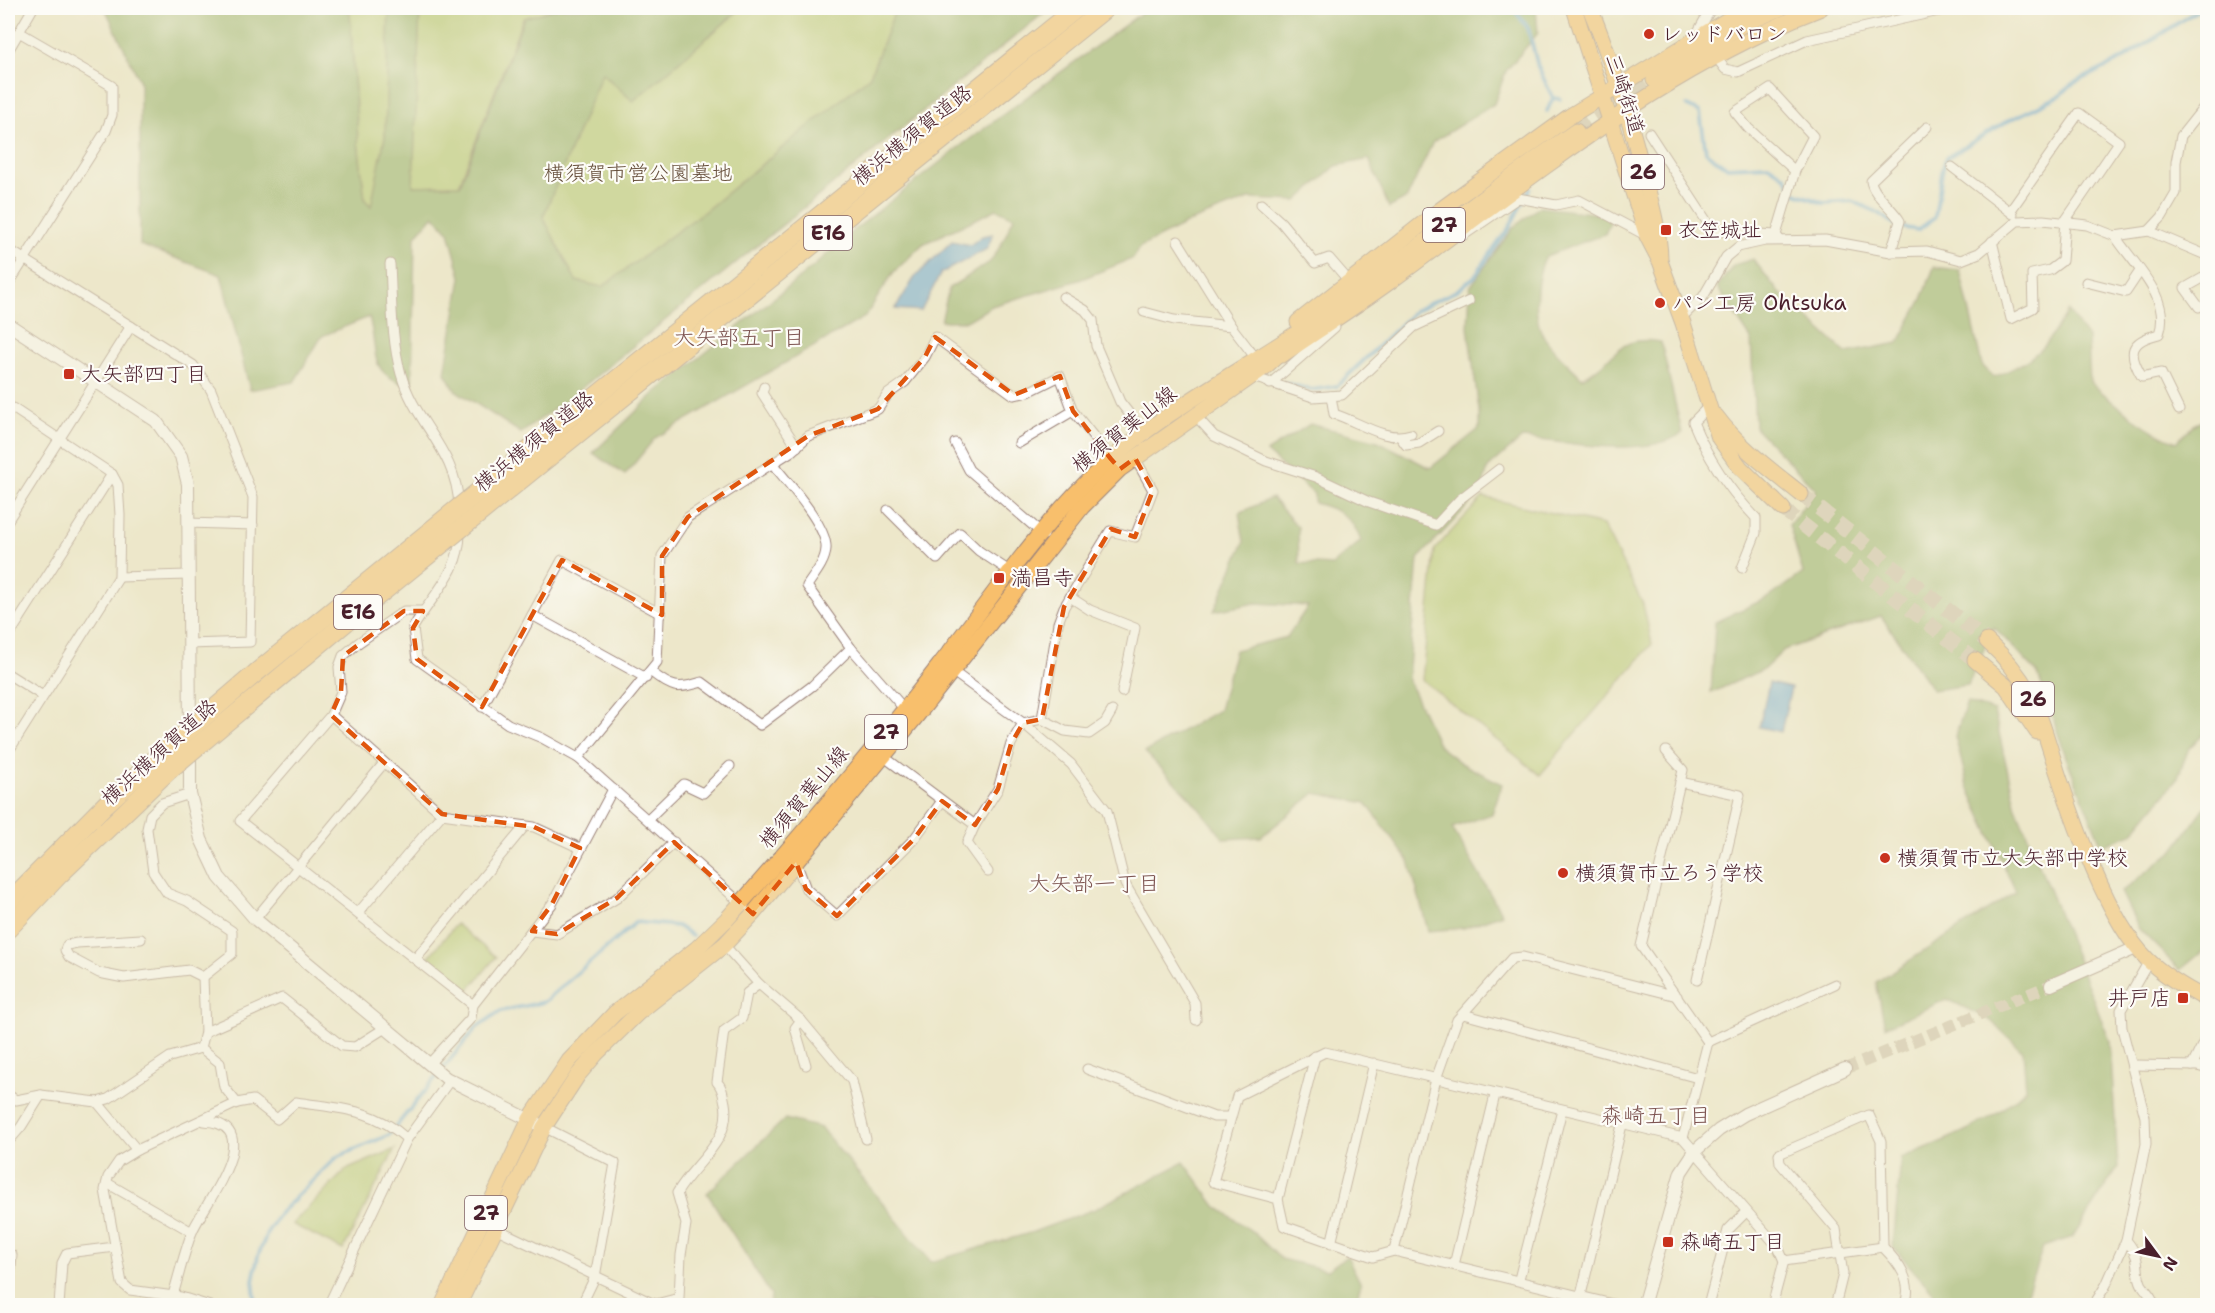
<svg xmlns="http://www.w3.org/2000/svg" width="2215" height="1313" viewBox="0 0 2215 1313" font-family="'Shantell Sans','Klee One',sans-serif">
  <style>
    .green { fill: #aec56a; stroke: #7c724a; stroke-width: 1.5 }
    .forest { fill: #8aaa5e; stroke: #6a6444; stroke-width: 1.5 }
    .water { fill: #60a2d4; stroke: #556080; stroke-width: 1.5 }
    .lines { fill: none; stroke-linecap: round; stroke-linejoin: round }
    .stream { stroke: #60a2d4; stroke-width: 4 }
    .tertiary-tunnel { stroke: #ccbfaa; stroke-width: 12; stroke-dasharray: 12 6; stroke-linecap: butt }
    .primary-tunnel { stroke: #ccbfaa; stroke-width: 15; stroke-dasharray: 15 8; stroke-linecap: butt }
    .minor-casing { stroke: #9c837a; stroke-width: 11 }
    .tertiary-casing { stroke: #9c837a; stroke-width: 14 }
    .primary-casing { stroke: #9c837a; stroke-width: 17 }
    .motorway-casing { stroke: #9c837a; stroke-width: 20 }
    .minor { stroke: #fff; stroke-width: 9 }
    .tertiary { stroke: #fff; stroke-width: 12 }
    .primary { stroke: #f8bf6c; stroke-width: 15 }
    .motorway { stroke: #f8bf6c; stroke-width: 18 }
    .motorway-bridge-casing { stroke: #9c837a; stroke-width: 20; stroke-linecap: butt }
    .motorway-bridge { stroke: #f8bf6c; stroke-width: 18 }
    .marked { fill: none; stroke: #e0560e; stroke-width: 4.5; stroke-dasharray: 12 8; stroke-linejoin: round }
    .poi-dot { fill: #c8321e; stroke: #fdfcf7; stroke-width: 2 }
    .labels { text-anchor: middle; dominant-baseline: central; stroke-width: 4.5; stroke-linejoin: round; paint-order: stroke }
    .shield { fill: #fdfcf7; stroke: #806168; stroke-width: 1.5 }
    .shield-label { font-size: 20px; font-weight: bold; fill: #4a1f2b }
    .poi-label { font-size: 21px; fill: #4a1f2b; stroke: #fdfcf7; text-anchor: start }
    .street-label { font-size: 21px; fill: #4a1f2b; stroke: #fdfcf7 }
    .park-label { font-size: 21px; fill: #68513e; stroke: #fdfcf7 }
    .neighbourhood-label { font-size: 22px; fill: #7e5552; stroke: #fdfcf7 }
  </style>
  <rect width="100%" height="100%" fill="#fdfcf7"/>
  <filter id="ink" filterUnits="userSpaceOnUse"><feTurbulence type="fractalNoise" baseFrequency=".0167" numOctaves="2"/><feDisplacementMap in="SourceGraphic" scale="12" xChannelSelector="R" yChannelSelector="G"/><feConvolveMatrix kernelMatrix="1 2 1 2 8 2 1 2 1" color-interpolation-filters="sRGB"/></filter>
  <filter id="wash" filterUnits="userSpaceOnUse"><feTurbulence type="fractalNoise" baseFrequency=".008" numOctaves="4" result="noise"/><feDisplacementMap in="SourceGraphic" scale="24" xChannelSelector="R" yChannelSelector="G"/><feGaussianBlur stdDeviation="1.35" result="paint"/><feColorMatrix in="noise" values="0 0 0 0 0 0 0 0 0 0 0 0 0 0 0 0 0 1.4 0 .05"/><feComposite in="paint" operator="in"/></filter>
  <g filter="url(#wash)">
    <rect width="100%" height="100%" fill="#ede7ca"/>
    <g class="green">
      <polygon points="343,8 389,8 385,137 372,207 365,200 358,142 350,14"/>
      <polygon points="420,8 558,8 523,18 459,185 412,186"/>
      <polygon points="736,8 899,8 895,11 870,76 705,211 602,287 576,281 543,217 602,73 633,101 738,11"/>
      <polygon points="1483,497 1603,525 1643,604 1652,644 1540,775 1422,680 1435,549"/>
      <polygon points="456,924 496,957 467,992 427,959"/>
      <polygon points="395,1149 343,1250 292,1224 346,1170"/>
    </g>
    <g class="forest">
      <path d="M 105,8 L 343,8 L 350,13 L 358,142 L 365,200 L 371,206 L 385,137 L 389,8 L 420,8 L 413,186 L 460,185 L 524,18 L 558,8 L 736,8 L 738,11 L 633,101 L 602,73 L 543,217 L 576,281 L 602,287 L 705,211 L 870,76 L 895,11 L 899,8 L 1050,8 L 567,400 L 521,433 L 455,390 L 445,373 L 461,277 L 449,232 L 434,215 L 415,237 L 412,387 C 365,372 380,357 369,317 L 322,336 L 294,382 L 250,390 L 221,275 L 140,245 L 140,82 Z"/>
      <polygon points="1148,8 1536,8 1538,33 1506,71 1494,104 1433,142 1407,198 1389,208 1369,159 1336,166 1297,201 1249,199 1192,221 1140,247 1132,259 1079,280 992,306 967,321 941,321 949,288 990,262 1001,245 1014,217 997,209 923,244 893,273 865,317 655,438 625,475 593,453 655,393 814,266 849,234 963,144"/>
      <path d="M 1539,207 L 1609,215 L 1610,223 L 1605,234 L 1546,256 C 1536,274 1532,317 1543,335 C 1552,351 1570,365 1582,378 C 1618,360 1614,334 1661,342 L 1682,433 C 1647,459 1565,442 1522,438 L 1488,468 L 1481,492 L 1418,559 L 1408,680 L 1439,746 L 1461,763 L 1502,784 L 1492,814 L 1452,828 L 1502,914 L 1464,928 L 1428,931 L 1409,861 L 1366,803 L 1315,793 L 1261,837 L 1224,839 L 1191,799 L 1145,752 L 1219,710 L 1235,650 L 1287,637 L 1308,606 L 1256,603 L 1214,611 L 1244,542 L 1239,513 L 1272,498 L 1298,527 L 1299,563 L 1332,565 L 1361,541 C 1352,516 1340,510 1314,503 L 1314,494 L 1266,452 L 1310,424 L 1378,441 L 1430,468 L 1479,429 L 1479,411 L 1468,327 L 1470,287 L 1513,228 Z"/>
      <path d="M 1753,259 L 1778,291 L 1846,353 L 1898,343 L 1922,299 L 1934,267 L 1960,270 L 1982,365 L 1994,377 C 2036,360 2045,348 2068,311 L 2088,338 L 2090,382 C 2117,405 2144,430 2177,442 L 2193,425 L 2207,419 L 2207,731 L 2189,748 L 2177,779 L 2132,834 L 2102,846 L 2067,760 L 2038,674 L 1994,627 L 1968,685 L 1933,690 L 1881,616 L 1784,650 L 1764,669 L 1711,693 L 1715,622 L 1771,596 L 1803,573 L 1789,525 L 1816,490 L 1755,427 L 1751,339 L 1717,287 L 1734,265 Z"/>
      <path d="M 1967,702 L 1994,711 L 2016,807 L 2110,1041 L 2118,1167 L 2073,1237 L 2043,1247 L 2023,1305 L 1944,1305 L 1893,1247 L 1901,1158 C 1946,1140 1991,1124 2026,1089 L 2023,1051 L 1990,1020 L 1947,999 L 1885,1027 L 1876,982 L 2016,892 L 1968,787 L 1955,736 Z"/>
      <polygon points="2207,804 2207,948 2180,970 2139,929 2121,892 2174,850"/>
      <polygon points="785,1119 821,1128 931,1262 1033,1232 1095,1209 1184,1162 1216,1206 1253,1232 1281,1259 1327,1270 1347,1256 1361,1284 1354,1306 770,1305 771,1295 707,1193"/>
    </g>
    <g class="water">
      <polygon points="993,234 987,249 941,273 921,311 895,309 915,277 952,241 970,245 982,236"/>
      <polygon points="1769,683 1791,688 1781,732 1759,727"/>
    </g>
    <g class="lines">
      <g class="stream">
        <polyline points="1513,8 1528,28 1538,67 1553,98"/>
        <polyline points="1553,98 1560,99"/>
        <polyline points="1687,106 1700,112 1706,152 1726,167 1768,165 1786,177 1793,192 1823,203 1852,201 1875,211 1899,227 1918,230 1935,217 1942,172 1946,158 2004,123 2061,95 2072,84 2121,60 2201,8"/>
        <polyline points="1547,111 1553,98"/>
        <polyline points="1285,383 1312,390 1337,386 1416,310 1456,291 1474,277 1509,228 1530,188"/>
        <polyline points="256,1306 253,1281 258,1256 268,1231 280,1213 337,1157 389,1135 476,1028 501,1011 544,1002 636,922 678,926 692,936"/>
      </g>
    </g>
  </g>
  <g filter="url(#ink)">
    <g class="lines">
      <polyline class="tertiary-tunnel" points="1845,1069 2051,985"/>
      <g class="primary-tunnel">
        <polyline points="1576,131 1654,80"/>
        <polyline points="1801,494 1987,641"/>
        <polyline points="1783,509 1975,660"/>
      </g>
      <defs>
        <g id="minor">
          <polyline points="1695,37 1709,12 1715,8"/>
          <polyline points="8,51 33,8"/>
          <polyline points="1716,57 1725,69 1738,72 1807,40 1953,8"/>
          <polyline points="1649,133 1713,231 1776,235"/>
          <polyline points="1952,167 2013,214"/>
          <polyline points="1261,204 1281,222 1315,263 1329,258 1348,280"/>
          <polyline points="2149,231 2162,217 2176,193 2176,162 2181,136 2208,102"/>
          <path d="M 2115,236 C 2134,265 2172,298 2159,334 C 2130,341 2127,352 2142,377 L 2161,373 L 2179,410"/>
          <polyline points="1461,237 1518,198 1556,205 1579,200 1647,236"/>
          <polyline points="1780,240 1776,235 1795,171 1813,136 1770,89 1735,112 1748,128 1795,171"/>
          <polyline points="1178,241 1231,326"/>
          <polyline points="1992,241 2011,319 2033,308 2032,274 2050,270 2062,261 2065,221 2119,142 2079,113 2011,210"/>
          <polyline points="8,249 193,365 211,390 253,497 250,642 189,644"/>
          <path d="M 1891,252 L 1900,221 C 1893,208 1873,195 1871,181 L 1927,127"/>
          <path d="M 390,264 C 392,300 391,339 401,374 C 415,424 457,450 459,507"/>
          <polyline points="2086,282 2126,292 2140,271"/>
          <polyline points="8,285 106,131 112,115 112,86 19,32"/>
          <polyline points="1063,297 1085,310 1093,320 1096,346 1120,402 1146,435"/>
          <polyline points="2199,307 2185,288 2208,275"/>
          <polyline points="1144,312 1174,320 1231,326 1258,361"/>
          <polyline points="1681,318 1703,297 1726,257 1738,247 1765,241 1825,240 1891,252 1927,251 1961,260 1979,253 2017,221 2043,220 2087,225 2115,236 2149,231 2208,256"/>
          <polyline points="1250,376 1313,397 1342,395 1414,327 1469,301"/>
          <polyline points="1270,384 1335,327"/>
          <polyline points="764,387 762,393 797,447"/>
          <path d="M 1331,396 L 1334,414 C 1358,421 1386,443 1411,434"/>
          <polyline points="8,405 112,474 118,485 120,515 119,577 8,752"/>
          <path d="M 1708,407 L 1693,422 C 1708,459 1728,489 1756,518 L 1756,533 L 1742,568"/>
          <polyline points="1195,415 1214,436 1266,461 1316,477 1369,502 1436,525 1460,499 1499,469"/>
          <polyline points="1401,438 1406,445 1419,443 1438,431"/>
          <polyline points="955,443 969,470 1044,535"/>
          <polyline points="1019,443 1073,411"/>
          <path d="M 772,463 C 786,481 828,526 826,549 C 825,563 814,575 807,586 L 851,648 L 907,712"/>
          <polyline points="888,510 937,559 960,533 979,551 1014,574"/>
          <polyline points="8,520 131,326"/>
          <polyline points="188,523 253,525"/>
          <path d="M 460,530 C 461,573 433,593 413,628 L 417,659 L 508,724 L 542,738 L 578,758 L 744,906"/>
          <polyline points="119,577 188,575"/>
          <polyline points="1070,597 1090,610 1135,628 1122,692"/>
          <polyline points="423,611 404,611 358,643 343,656 339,667 341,692 331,715 240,821 473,1005"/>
          <polyline points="532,615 646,678"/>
          <polyline points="8,637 112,474"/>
          <polyline points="952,671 1023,723 1071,764 1107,811 1125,884 1195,1003 1196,1020"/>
          <path d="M 651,672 C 672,688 677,690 702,682 L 760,725 L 812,686 L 851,648"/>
          <polyline points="8,674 43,696"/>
          <polyline points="482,707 562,560 661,614"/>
          <polyline points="331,715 442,814 534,827 580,848"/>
          <polyline points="1042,719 1058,623 1064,607 1110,531 1135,537 1153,490 1135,458"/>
          <polyline points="1666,751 1683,770 1641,946 1708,1042 1683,1138"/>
          <polyline points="883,756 975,825 967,843 988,872"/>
          <polyline points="578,758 657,662 662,556 688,517 792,451 808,436 878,409 888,394 905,382 925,357 935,337 1014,395 1028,392 1060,376 1073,411 1114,462"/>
          <polyline points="1680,782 1740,795 1697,980"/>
          <polyline points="648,819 684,784 703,793 730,766"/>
          <polyline points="975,825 998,789 1011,744 1023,723 1042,719 1065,731 1089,734 1105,723 1112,711"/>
          <polyline points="796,862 806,889 837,916 914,839 942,801"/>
          <polyline points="358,913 442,814"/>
          <polyline points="255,919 384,763"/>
          <polyline points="532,931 557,934 617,898 674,842"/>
          <polyline points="141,939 77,943 67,945 65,950 69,957 99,973 124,978 189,970 203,977 232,954 232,931 187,901 167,893 153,872 147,829 150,815 162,803 190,794"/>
          <polyline points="724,945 759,984 801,1020 852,1081 866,1139"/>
          <polyline points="416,958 525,826"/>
          <path d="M 203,977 L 205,1032 L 201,1048 L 220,1063 L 224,1087 L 237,1103 L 253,1100 L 277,1119 L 296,1102 C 340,1109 373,1108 407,1139"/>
          <polyline points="1463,1014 1698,1078"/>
          <polyline points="801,1020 795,1028 806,1065"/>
          <polyline points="205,1032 282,998 342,1046 355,1047 385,1028"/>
          <polyline points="1708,1042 1835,984"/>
          <polyline points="429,1064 471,1018 473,1005 552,904 613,789"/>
          <polyline points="2133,1065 2197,1066 2208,1069"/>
          <polyline points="2192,1066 2208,1033"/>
          <polyline points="1087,1069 1214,1117 1231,1117"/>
          <polyline points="8,1095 16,1100 41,1095 97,1102 108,1099 170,1057 201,1048"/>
          <polyline points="97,1102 137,1150"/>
          <polyline points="544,1127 615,1163 595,1277 581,1306"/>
          <polyline points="8,1142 21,1127 41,1095"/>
          <polyline points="107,1183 192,1232"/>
          <polyline points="1278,1199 1315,1056"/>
          <path d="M 495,1228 L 650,1302 L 656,1304 L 679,1298 L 681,1255 L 686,1224 L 677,1193 C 694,1163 732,1141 725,1103 C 723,1095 723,1088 717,1082 L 724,1031 L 742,1018 L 747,993 L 759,984"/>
          <path d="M 2126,1240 C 2144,1261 2134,1270 2142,1285 C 2148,1294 2152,1295 2154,1306"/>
          <polyline points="1331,1244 1374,1063"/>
          <polyline points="1394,1251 1436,1079 1457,1020 1512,958 1523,957 1677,996"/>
          <polyline points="1784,1261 1883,1247"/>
          <polyline points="1454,1265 1495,1095"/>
          <polyline points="1519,1279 1562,1110"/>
          <path d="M 173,1295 C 179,1275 184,1253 192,1232 C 203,1205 270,1125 204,1121"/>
          <polyline points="1581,1295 1622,1125"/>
          <polyline points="8,1303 12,1255"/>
          <polyline points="59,1306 62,1263 67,1253 115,1247"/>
          <polyline points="210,1306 181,1297 130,1290 122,1283 105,1190 108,1177 119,1161 137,1150 237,1103"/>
          <polyline points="328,1306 407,1139 450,1080"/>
          <polyline points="1621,1306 1394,1251 1373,1257 1284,1226 1278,1199 1213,1182 1237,1096 1325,1052 1683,1138 1778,1247 1784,1261 1772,1306"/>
          <polyline points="1708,1306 1728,1230 1746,1212"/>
          <path d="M 1835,1306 L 1843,1274 L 1836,1229 L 1780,1163 L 1779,1154 L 1869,1115 L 1881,1141 L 1883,1247 C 1898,1262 1915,1283 1904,1306"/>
          <polyline points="2093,1306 2106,1285 2126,1240 2146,1144 2145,1117 2122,1028 2121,1010 2149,961"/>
        </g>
        <g id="tertiary">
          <polyline points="8,324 156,421 181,456 188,484 190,732"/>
          <polyline points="190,749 190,794 201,839 219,877 255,919 446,1078 544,1127"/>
          <polyline points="2051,985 2136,948"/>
          <polyline points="1643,1306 1681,1172 1695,1151 1719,1130 1745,1114 1845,1069"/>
        </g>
        <g id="primary">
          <polyline points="1574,8 1647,236 1660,261 1683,323 1719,438 1740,467 1783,509"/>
          <path d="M 1590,8 C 1611,59 1627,110 1641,164 C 1649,196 1659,226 1660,258"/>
          <polyline points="1654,80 1744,24 1781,8"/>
          <polyline points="1298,322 1440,210 1570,116 1747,8"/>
          <path d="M 1282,355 C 1317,331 1353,308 1388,283 C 1525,183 1661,69 1821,8"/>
          <path d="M 1716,416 C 1739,447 1771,470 1801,494"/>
          <path d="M 1987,641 C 2034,683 2039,715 2057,771 C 2075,825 2108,921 2147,959 C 2164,976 2187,989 2208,1000"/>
          <polyline points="1975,660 2006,686 2037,732"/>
          <path d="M 442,1306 L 530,1119 L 569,1061 L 615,1013 L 696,949 L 727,919 C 800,837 871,753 938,667 C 989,602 1038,527 1098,471 C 1162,411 1243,370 1315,321 C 1404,260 1487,192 1576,131"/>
          <polyline points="458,1306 544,1127 578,1075 596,1054 639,1012 724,945 753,914 915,718 1082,507 1120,469 1265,367 1288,346"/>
        </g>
        <g id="motorway">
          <polyline points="538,443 1077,8"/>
          <polyline points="549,457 1106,8"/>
          <polyline points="8,903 106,804 159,756"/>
          <polyline points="8,929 59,875 169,770"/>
        </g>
      </defs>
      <use href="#minor" class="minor-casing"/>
      <use href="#tertiary" class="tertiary-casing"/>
      <use href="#primary" class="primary-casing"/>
      <use href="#motorway" class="motorway-casing"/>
      <use href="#minor" class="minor"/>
      <use href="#tertiary" class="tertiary"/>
      <use href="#primary" class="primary"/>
      <use href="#motorway" class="motorway"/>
      <defs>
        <g id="motorway-bridge">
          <polyline points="159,756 257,672 538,443"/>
          <polyline points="169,770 369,603 549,457"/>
        </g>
      </defs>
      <use href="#motorway-bridge" class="motorway-bridge-casing"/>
      <use href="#motorway-bridge" class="motorway-bridge"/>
    </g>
  </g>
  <path d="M0 0H2215V1313H0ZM 935,337 L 1014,395 L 1060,376 L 1073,411 L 1111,459 L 1120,469 L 1135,458 L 1153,490 L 1135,537 L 1111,529 L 1064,607 L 1042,719 L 1023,723 L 1011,744 L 998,789 L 975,825 L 942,801 L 914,839 L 837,916 L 806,889 L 796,862 L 753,914 L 674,842 L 617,898 L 557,934 L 532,931 L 552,904 L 580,848 L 534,827 L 442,814 L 331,715 L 341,692 L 343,656 L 404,611 L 423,611 L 413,628 L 417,659 L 482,707 L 562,560 L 662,615 L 662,556 L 688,517 L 808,436 L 878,409 L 925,357 Z" fill="#ede7ca" fill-opacity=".55" fill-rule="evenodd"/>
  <path class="marked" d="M 935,337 L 1014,395 L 1060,376 L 1073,411 L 1111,459 L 1120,469 L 1135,458 L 1153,490 L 1135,537 L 1111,529 L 1064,607 L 1042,719 L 1023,723 L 1011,744 L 998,789 L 975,825 L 942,801 L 914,839 L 837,916 L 806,889 L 796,862 L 753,914 L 674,842 L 617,898 L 557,934 L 532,931 L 552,904 L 580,848 L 534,827 L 442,814 L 331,715 L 341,692 L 343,656 L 404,611 L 423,611 L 413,628 L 417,659 L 482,707 L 562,560 L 662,615 L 662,556 L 688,517 L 808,436 L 878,409 L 925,357 Z"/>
  <g class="poi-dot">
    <circle cx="1649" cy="34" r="6"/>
    <rect x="1660" y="224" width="12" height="12" rx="3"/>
    <circle cx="1660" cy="303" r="6"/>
    <rect x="63" y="368" width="12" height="12" rx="3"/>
    <rect x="993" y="572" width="12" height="12" rx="3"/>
    <circle cx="1885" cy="858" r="6"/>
    <circle cx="1563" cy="873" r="6"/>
    <rect x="2177" y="992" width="12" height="12" rx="3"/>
    <rect x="1662" y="1236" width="12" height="12" rx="3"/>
  </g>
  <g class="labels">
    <g class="shield">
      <rect x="1622" y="155" width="42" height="34" rx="4.5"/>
      <rect x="1423" y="208" width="42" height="34" rx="4.5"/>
      <rect x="804" y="216" width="48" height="34" rx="4.5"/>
      <rect x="334" y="595" width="48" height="34" rx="4.5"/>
      <rect x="2012" y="682" width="42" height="34" rx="4.5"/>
      <rect x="865" y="715" width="42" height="34" rx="4.5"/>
      <rect x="465" y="1196" width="42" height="34" rx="4.5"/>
    </g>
    <g class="shield-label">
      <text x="1643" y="172">26</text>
      <text x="1444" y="225">27</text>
      <text x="828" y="233">E16</text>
      <text x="358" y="612">E16</text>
      <text x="2033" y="699">26</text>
      <text x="886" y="732">27</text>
      <text x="486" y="1213">27</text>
    </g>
    <g class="poi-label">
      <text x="1661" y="34">レッドバロン</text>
      <text x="1678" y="230">衣笠城址</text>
      <text x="1672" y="303">パン工房 Ohtsuka</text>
      <text x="81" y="374">大矢部四丁目</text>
      <text x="1011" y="578">満昌寺</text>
      <text x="1897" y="858">横須賀市立大矢部中学校</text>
      <text x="1575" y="873">横須賀市立ろう学校</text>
      <text x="2171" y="998" text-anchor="end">井戸店</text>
      <text x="1680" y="1242">森崎五丁目</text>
    </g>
    <g class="street-label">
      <text transform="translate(1625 94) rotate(72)">三崎街道</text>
      <text transform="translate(912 135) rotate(-39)">横浜横須賀道路</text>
      <text transform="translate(1124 429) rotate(-38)">横須賀葉山線</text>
      <text transform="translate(534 441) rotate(-39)">横浜横須賀道路</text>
      <text transform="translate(159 752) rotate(-42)">横浜横須賀道路</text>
      <text transform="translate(804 797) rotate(-50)">横須賀葉山線</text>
    </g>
    <g class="park-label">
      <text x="638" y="173">横須賀市営公園墓地</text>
    </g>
    <g class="neighbourhood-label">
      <text x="739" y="337">大矢部五丁目</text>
      <text x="1094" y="883">大矢部一丁目</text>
      <text x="1656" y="1115">森崎五丁目</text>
    </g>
  </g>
  <rect width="2215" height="1313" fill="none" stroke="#fdfcf7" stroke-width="30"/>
  <g transform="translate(2158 1256) rotate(123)" stroke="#fdfcf7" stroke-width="4.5" paint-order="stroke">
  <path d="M0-4.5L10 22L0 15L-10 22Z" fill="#4a1f2b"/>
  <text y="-9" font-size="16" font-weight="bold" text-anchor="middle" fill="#4a1f2b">N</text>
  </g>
</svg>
